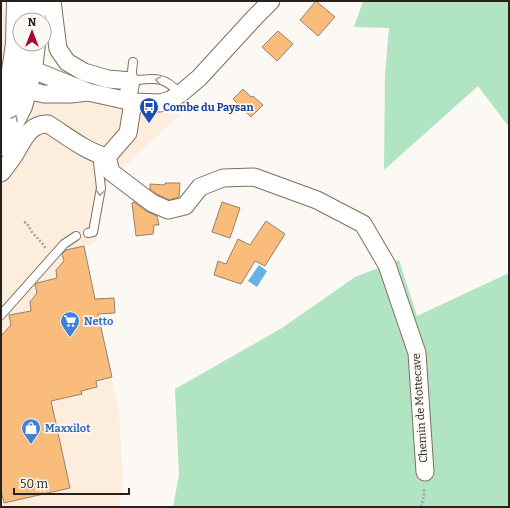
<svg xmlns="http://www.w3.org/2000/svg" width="510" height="508" viewBox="0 0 510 508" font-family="Bitter,serif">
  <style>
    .built { fill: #fdeddd }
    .industrial { fill: #fcebe0 }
    .green { fill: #b0e4c3 }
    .water { fill: #66b1e7 }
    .building { fill: #f9bc7b; stroke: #95826f }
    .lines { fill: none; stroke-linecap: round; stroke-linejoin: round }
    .lane-casing { stroke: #816f5d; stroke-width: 10 }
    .street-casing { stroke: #816f5d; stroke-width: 19 }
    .primary-casing { stroke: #816f5d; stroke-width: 24 }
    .path { stroke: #a6a19b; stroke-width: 2.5; stroke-dasharray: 2 2; stroke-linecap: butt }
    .lane { stroke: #fff; stroke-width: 8 }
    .street { stroke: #fff; stroke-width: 17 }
    .primary { stroke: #fff; stroke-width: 22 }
    .oneway { stroke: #9f9c98 }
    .labels { text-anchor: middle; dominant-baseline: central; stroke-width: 3.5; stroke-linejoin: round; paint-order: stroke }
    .transit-label { font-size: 11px; font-weight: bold; fill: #164399; stroke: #fcf8f4; text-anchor: start }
    .shop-label { font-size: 11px; font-weight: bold; fill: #366cbe; stroke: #fcf8f4; text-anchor: start }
    .street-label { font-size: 11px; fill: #29221a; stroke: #fcf8f4 }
  </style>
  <rect width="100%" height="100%" fill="#fcf8f4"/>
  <polygon class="built" points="19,90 180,115 106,183 95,243 84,246 119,413 123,477 119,507 1,507 1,126"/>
  <polygon class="industrial" points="1,1 2,1 19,90 1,126"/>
  <g class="green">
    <polygon points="363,1 509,1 509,127 478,86 384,170 385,74 389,28 354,27"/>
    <polygon points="399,260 417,316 509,273 509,507 173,507 179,475 175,389 282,328 355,277"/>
  </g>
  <polygon class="water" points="259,265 267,271 257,287 248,281"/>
  <g class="building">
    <polygon points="316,1 335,17 318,36 300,20"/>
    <polygon points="278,31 293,44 277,61 262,47"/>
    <polygon points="243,89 251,97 253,96 263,105 251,117 233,99"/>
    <polygon points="165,183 180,183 179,197 169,200 157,194 150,189 150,184 165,185"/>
    <polygon points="134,202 146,211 157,216 159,225 154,225 153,234 136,236 132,203"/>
    <polygon points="222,202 240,208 230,238 212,232"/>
    <polygon points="266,221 285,234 265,266 255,261 241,284 214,275 218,261 226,264 238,239 250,245"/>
    <polygon points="84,246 95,299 114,298 115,313 98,314 112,377 96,381 97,387 81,391 82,394 51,401 70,488 4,503 1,490 1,336 11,325 9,315 31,311 30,302 37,293 35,285 37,283 57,278 56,270 64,261 62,254 66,250"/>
  </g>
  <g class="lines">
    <defs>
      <g id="lane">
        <path d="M 133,62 L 131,81 C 153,78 164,75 180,94"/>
        <polyline points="88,233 93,232 101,188 97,154"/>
        <polyline points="1,315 64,244 76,236"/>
      </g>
      <g id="street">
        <polyline points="52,1 58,49 67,62 84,72 108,79 131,81 127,101"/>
        <polyline points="88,92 71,94 44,94 26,90 13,71 31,69 88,92 133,102 160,103 170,100 180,94 199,78 255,17 271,1"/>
        <polyline points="107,157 111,172 152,203 168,210 185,206 200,187 223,178 254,177 317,200 363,224 387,265 417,353 425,472"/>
        <polyline points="107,157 128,133 133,102"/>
        <path d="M 1,173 C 5,168 9,163 13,157 C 22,144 28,123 48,124 C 67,136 85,151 107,157"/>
      </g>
      <g id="primary">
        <polyline points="34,1 34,20"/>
        <polyline points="1,111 6,98 13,71 17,44 18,1"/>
        <polyline points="1,145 21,106 31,69 34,44"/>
      </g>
    </defs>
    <use href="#lane" class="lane-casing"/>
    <use href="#street" class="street-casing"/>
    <use href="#primary" class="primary-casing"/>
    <g class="path">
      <path d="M 24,222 C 29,224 29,228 32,232 C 37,238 42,242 46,249"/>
      <polyline points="421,507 424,496 424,488"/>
    </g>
    <use href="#lane" class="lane"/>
    <use href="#street" class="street"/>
    <use href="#primary" class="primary"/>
  </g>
  <defs><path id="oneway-chevron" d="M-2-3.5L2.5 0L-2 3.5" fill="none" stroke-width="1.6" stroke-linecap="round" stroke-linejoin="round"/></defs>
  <g class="oneway">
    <use href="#oneway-chevron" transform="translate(158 80) rotate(-171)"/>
    <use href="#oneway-chevron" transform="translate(15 118) rotate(-63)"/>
    <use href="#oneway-chevron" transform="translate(100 193) rotate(98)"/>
  </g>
  <defs>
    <symbol id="bus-pin" viewBox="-11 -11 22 30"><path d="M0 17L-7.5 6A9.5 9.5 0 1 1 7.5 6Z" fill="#1a4fb4" stroke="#fcf8f4"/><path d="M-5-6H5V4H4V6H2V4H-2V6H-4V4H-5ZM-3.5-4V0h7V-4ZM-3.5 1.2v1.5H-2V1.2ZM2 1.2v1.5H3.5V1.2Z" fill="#fff"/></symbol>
    <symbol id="supermarket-pin" viewBox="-11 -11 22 30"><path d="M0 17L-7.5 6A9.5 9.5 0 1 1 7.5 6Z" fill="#3f7fe0" stroke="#fcf8f4"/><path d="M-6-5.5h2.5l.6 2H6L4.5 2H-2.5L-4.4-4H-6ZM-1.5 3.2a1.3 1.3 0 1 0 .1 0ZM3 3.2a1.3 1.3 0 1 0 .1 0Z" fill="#fff"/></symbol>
    <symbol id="shop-pin" viewBox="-11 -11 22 30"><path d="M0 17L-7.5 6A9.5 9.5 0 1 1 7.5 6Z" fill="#3f7fe0" stroke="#fcf8f4"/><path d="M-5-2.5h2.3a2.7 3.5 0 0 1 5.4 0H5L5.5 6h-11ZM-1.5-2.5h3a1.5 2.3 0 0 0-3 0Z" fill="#fff"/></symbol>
  </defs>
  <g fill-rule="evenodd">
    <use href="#bus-pin" x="138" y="96" width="22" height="30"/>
    <use href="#supermarket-pin" x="59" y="310" width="22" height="30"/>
    <use href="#shop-pin" x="20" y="417" width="22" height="30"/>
  </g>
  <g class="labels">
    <g class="transit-label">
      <text x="163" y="107">Combe du Paysan</text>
    </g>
    <g class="shop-label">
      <text x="84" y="321">Netto</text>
      <text x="45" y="428">Maxxilot</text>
    </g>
    <g class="street-label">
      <text transform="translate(420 408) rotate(-94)">Chemin de Mottecave</text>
    </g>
  </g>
  <rect width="510" height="508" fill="none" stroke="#29221a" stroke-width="4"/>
  <g transform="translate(32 32)"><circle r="19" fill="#fcf8f4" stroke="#a8a29d"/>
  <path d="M0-3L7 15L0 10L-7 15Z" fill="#a4083d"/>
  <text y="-6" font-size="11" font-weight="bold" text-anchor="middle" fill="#29221a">N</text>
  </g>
  <path d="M14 488v6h115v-6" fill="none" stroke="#29221a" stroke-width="2"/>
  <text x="20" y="488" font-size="12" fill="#29221a" stroke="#fcf8f4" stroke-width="3" paint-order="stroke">50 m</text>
</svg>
